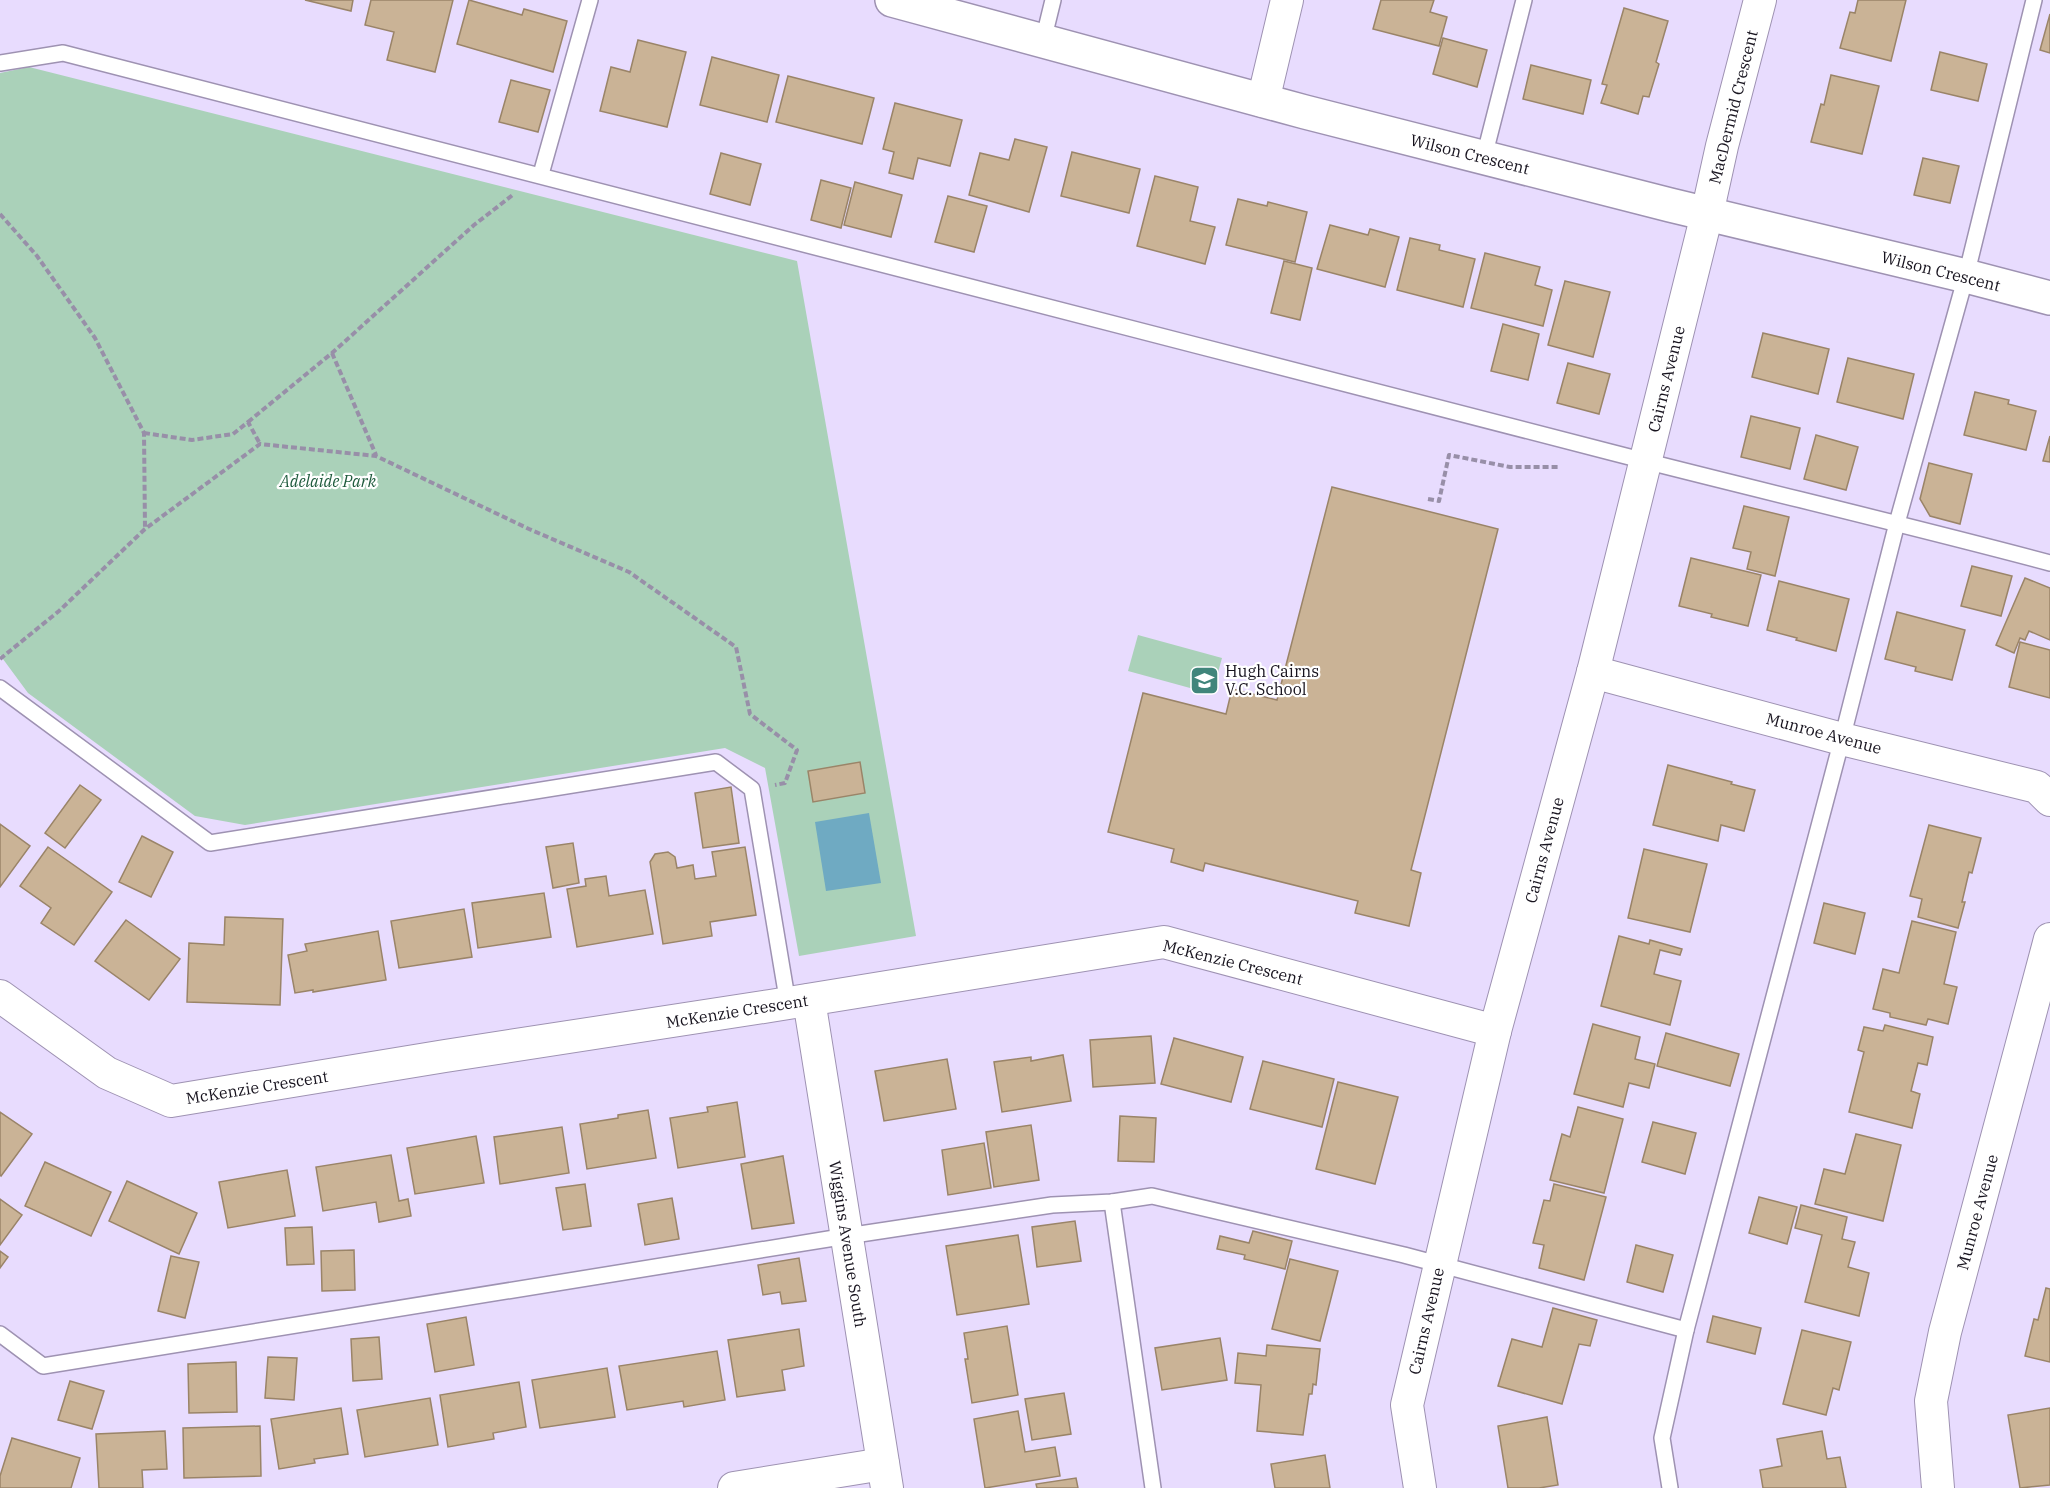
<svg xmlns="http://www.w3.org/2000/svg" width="2050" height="1488" viewBox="0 0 2050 1488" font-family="'IBM Plex Serif',serif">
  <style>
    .green { fill: #aad1b9 }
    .water { fill: #6faac2 }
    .building { fill: #cab396; stroke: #9a8468; stroke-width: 1.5 }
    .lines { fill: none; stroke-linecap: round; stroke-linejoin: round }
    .lane-casing { stroke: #9e92b2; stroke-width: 18 }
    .street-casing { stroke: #9e92b2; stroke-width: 34 }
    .secondary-casing { stroke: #9e92b2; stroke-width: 36 }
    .path { stroke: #988fa8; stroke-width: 4; stroke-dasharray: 6 3; stroke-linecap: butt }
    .lane { stroke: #fff; stroke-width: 15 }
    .street { stroke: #fff; stroke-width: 32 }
    .secondary { stroke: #fff; stroke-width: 33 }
    .labels { text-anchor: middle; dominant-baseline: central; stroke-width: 4.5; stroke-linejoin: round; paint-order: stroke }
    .street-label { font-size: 16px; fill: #17131e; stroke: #fff }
    .park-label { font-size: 16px; font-style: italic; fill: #1f5b3d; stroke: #fff }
    .poi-label { font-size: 16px; fill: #17131e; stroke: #fff; text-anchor: start }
  </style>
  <rect width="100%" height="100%" fill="#e8dcfe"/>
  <g class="green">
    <polygon points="29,67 797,261 916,936 799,956 765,768 725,748 245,825 195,816 28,693 0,655 0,73"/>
    <polygon points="1138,635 1222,658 1212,694 1128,671"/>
  </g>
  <polygon class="water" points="869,813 881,883 826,891 815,822"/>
  <g class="building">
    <polygon points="305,0 353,0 351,11"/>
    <polygon points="371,0 453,0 435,72 387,60 394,32 365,25"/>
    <polygon points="469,0 522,15 524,9 567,21 553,72 457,44"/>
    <polygon points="1381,0 1434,0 1430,12 1447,17 1439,46 1373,29"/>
    <polygon points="1858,0 1906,0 1891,61 1840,48 1850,12 1855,13"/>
    <polygon points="1624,8 1668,21 1656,62 1659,64 1649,97 1643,96 1638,114 1601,103 1607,85 1602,84"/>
    <polygon points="2050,14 2050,53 2040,50"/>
    <polygon points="1443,38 1487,50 1477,87 1433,74"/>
    <polygon points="638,40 686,52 667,127 600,111 611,67 630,72"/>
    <polygon points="1940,52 1987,64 1978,101 1931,90"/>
    <polygon points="712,57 779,75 767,122 700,105"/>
    <polygon points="1531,65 1591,80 1583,114 1523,99"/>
    <polygon points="1831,75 1879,86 1862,154 1811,142 1821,104 1824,105"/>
    <polygon points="788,76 874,98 862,144 776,122"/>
    <polygon points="511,80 550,90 538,132 499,122"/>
    <polygon points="895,103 962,120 950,166 918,158 913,179 889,173 894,152 883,149"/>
    <polygon points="1015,139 1047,147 1029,212 969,195 980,153 1009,160"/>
    <polygon points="1072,152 1140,169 1129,213 1061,196"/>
    <polygon points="721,153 761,164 750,205 710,194"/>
    <polygon points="1923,158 1959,166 1950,203 1914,195"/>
    <polygon points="1155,176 1198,187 1190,221 1215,227 1205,264 1137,246"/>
    <polygon points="821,180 851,188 841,228 811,220"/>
    <polygon points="855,182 902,195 891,237 844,225"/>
    <polygon points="948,196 987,206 974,252 935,242"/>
    <polygon points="1238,199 1267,206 1268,202 1307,212 1295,262 1226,245"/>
    <polygon points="1330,225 1368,235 1370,229 1399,237 1385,287 1317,269"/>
    <polygon points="1410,238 1440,245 1439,250 1475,259 1463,307 1397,290"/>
    <polygon points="1485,253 1540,267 1535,285 1552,290 1543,326 1471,308"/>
    <polygon points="1284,261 1312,268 1300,320 1271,313"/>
    <polygon points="1565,281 1610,292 1593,357 1548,345"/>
    <polygon points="1503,324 1539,334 1528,380 1491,371"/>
    <polygon points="1763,333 1829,349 1818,394 1752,377"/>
    <polygon points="1848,358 1914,374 1903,419 1837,402"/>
    <polygon points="1568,363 1610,374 1599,414 1557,403"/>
    <polygon points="1975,392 2009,400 2008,404 2036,411 2026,450 1964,435"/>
    <polygon points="1751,416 1800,428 1790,469 1741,457"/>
    <polygon points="1816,435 1858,447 1846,490 1804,479"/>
    <polygon points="2050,436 2050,462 2043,461"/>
    <polygon points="1929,463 1972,474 1960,524 1930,516 1920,499"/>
    <polygon points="1332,487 1498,529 1411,870 1421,873 1409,926 1355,913 1358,901 1205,863 1203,871 1171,862 1174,849 1108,832 1143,693 1226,714 1232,689 1277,700"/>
    <polygon points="1744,506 1789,517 1775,576 1747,569 1751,552 1733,548"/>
    <polygon points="1691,558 1761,575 1748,626 1711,617 1712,614 1679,606"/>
    <polygon points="1972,566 2012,576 2001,616 1961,606"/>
    <polygon points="2025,578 2050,588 2050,640 2029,631 2025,640 2020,638 2014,653 1996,645"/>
    <polygon points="1779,581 1849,599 1836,651 1796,640 1797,638 1767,630"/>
    <polygon points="1897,612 1965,630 1952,680 1915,671 1916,667 1885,659"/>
    <polygon points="2020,642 2050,650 2050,698 2009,687"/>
    <polygon points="860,762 865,793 813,802 808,771"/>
    <polygon points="1668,765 1732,782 1731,784 1755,790 1744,831 1721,825 1718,841 1653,825"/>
    <polygon points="80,785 101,800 65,848 45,833"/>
    <polygon points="731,787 739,843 703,848 695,793"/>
    <polygon points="0,824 30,846 0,887"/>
    <polygon points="1929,825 1981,838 1972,873 1969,872 1962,902 1965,902 1958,928 1918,917 1922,899 1910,896"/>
    <polygon points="142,836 173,852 151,897 119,882"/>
    <polygon points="573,843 579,883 553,888 546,847"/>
    <polygon points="48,847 112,892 74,945 41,923 51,908 20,886"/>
    <polygon points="745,847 756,915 710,922 712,936 663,944 650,862 655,854 668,852 675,857 677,868 693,865 695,879 716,876 712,852"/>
    <polygon points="1644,849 1707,864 1690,932 1628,918"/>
    <polygon points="606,876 609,896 645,890 653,934 577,947 567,889 586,886 585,879"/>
    <polygon points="544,893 551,937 478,948 472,903"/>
    <polygon points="1824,903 1865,913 1855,954 1814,943"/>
    <polygon points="464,909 472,957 399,968 391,921"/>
    <polygon points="225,917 283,919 280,1005 187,1002 189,943 224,945"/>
    <polygon points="126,920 180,959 149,1000 95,961"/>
    <polygon points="1912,921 1956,932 1944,984 1957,987 1948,1024 1928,1019 1926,1025 1890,1017 1890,1013 1873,1009 1883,969 1899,973"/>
    <polygon points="378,931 386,980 313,992 313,990 295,993 288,955 307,951 305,944"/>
    <polygon points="1619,936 1649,944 1650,940 1682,949 1680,955 1660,950 1654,974 1681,981 1670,1025 1601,1006"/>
    <polygon points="1593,1024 1640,1037 1635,1059 1655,1064 1649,1088 1629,1083 1623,1107 1574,1094"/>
    <polygon points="1885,1025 1933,1037 1927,1065 1918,1063 1911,1091 1920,1094 1912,1128 1849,1112 1864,1052 1858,1050 1864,1027 1883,1031"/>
    <polygon points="1666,1033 1739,1054 1730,1086 1657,1066"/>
    <polygon points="1151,1036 1155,1083 1093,1087 1090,1040"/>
    <polygon points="1174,1038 1243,1057 1231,1102 1161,1084"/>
    <polygon points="1063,1055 1071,1101 1002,1112 994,1062 1031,1057 1031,1061"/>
    <polygon points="947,1059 956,1109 884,1121 875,1071"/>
    <polygon points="1263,1061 1334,1079 1322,1127 1250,1109"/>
    <polygon points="1338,1082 1398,1097 1375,1184 1316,1169"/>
    <polygon points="737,1102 745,1157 678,1168 670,1118 708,1112 707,1107"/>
    <polygon points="1578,1107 1623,1119 1604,1193 1550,1180 1562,1134 1570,1137"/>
    <polygon points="648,1110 656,1158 587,1169 580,1124 618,1118 618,1115"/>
    <polygon points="0,1112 32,1134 1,1176 0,1175"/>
    <polygon points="1120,1116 1156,1118 1154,1162 1118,1161"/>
    <polygon points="1653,1122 1696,1133 1685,1174 1642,1162"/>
    <polygon points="1031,1125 1039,1180 994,1187 986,1132"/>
    <polygon points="562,1127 569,1173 500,1184 494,1137"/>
    <polygon points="1856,1134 1901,1145 1883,1221 1815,1204 1824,1169 1845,1174"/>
    <polygon points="476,1136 484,1183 415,1194 407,1148"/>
    <polygon points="984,1143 991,1188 948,1195 942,1150"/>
    <polygon points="391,1155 399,1201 408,1199 411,1216 379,1222 376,1202 323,1211 316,1167"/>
    <polygon points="783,1156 794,1223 752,1229 741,1164"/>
    <polygon points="45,1162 111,1192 91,1236 25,1206"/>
    <polygon points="287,1170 295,1216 228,1228 219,1182"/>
    <polygon points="127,1181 197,1213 179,1254 109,1221"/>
    <polygon points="585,1184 591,1226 563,1230 556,1188"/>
    <polygon points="1554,1184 1606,1197 1584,1280 1539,1268 1544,1245 1533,1243 1544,1200 1550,1201"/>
    <polygon points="1759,1197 1797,1207 1787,1244 1749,1233"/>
    <polygon points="672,1198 679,1239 645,1245 638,1204"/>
    <polygon points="0,1199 22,1215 0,1245"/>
    <polygon points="1801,1205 1847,1217 1842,1239 1855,1242 1848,1267 1869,1273 1859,1316 1805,1302 1822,1235 1795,1228"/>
    <polygon points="1075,1221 1081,1261 1037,1267 1032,1227"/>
    <polygon points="312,1227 314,1264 287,1265 285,1228"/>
    <polygon points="1253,1231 1292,1241 1285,1269 1244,1259 1245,1255 1217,1249 1220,1236 1249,1243"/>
    <polygon points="1018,1235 1029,1304 957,1315 946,1246"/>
    <polygon points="1636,1245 1673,1255 1663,1292 1627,1282"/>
    <polygon points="354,1250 355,1290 322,1291 321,1251"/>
    <polygon points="0,1251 8,1257 0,1268"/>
    <polygon points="171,1256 199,1262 185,1318 158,1311"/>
    <polygon points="799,1258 806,1301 782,1304 780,1292 763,1295 758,1265"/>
    <polygon points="1290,1259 1338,1271 1320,1341 1272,1329"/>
    <polygon points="2046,1288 2050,1289 2050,1362 2025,1356 2034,1319 2038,1320"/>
    <polygon points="1553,1308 1597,1320 1590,1346 1579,1344 1562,1404 1498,1386 1512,1339 1542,1347"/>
    <polygon points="1713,1316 1761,1328 1755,1354 1707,1342"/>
    <polygon points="466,1317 474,1365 435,1372 427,1324"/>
    <polygon points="1007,1326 1018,1395 972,1403 965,1359 968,1359 964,1333"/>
    <polygon points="799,1329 804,1366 782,1370 785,1390 737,1397 728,1340"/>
    <polygon points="1802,1330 1851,1342 1839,1390 1833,1388 1826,1415 1783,1404"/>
    <polygon points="379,1337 382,1379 353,1381 351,1339"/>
    <polygon points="1220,1338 1227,1380 1162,1390 1155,1348"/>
    <polygon points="1267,1345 1320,1349 1316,1385 1313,1384 1312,1394 1309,1394 1303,1435 1257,1431 1261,1385 1235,1383 1238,1353 1266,1356"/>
    <polygon points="717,1351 725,1400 684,1407 683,1401 627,1410 619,1366"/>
    <polygon points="268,1357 297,1358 294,1400 265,1398"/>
    <polygon points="236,1362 237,1412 189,1413 188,1364"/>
    <polygon points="607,1368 615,1417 540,1428 532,1380"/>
    <polygon points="70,1381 104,1391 92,1429 58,1420"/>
    <polygon points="519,1382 526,1427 493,1433 494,1439 448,1447 440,1395"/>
    <polygon points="1064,1393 1071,1434 1032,1440 1025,1399"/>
    <polygon points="430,1398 438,1445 365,1457 357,1410"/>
    <polygon points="341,1408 348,1454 314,1459 315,1463 279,1469 271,1419"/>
    <polygon points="2050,1408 2050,1485 2020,1488 2008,1415"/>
    <polygon points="1018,1411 1025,1452 1055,1447 1060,1476 985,1488 974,1419"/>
    <polygon points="1547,1417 1558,1485 1539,1488 1508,1488 1498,1426"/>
    <polygon points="260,1426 261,1476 184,1478 183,1428"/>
    <polygon points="165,1431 167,1469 142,1470 143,1488 99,1488 96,1434"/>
    <polygon points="1822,1431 1827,1459 1840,1457 1846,1488 1763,1488 1760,1470 1782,1466 1777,1439"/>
    <polygon points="12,1438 80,1458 71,1488 0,1488 0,1476"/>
    <polygon points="1325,1455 1330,1488 1275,1488 1271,1464"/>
    <polygon points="1076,1478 1078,1488 1037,1488 1036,1484"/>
  </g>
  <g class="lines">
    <defs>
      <g id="lane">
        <polyline points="1043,41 1053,0"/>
        <path d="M 0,63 L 63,53 C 579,183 1094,320 1610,452 C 1757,490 1904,524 2050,563"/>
        <polyline points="1484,157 1524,0"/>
        <polyline points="541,174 590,0"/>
        <polyline points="0,688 210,843 716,762 752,789 788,1004"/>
        <polyline points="1112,1202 1153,1488"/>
        <polyline points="0,1334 43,1366 847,1236 1052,1205 1112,1202 1152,1196 1404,1255 1686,1330"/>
        <polyline points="1670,1488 1662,1438 1686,1330 1842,739 1897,523 1966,276 2034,0"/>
      </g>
      <g id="street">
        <polyline points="1263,101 1287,0"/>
        <polyline points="1593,672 1842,739 2037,787 2050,800"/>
        <polyline points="0,996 107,1073 171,1101 445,1056 770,1006 1164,942 1495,1031"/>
        <polyline points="809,1000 887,1488"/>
        <polyline points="734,1488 883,1464"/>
        <polyline points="1420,1488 1407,1405 1495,1031 1593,672 1707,214 1722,146 1760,0"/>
        <polyline points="1938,1488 1931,1401 1945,1332 2050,939"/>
      </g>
      <polyline id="secondary" points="892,0 1305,112 1670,205 1966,276 2050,298"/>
    </defs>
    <use href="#lane" class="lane-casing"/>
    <use href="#street" class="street-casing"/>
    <use href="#secondary" class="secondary-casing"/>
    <g class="path">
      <polyline points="0,214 37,256 95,338 144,433 145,528"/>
      <polyline points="332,353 376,455"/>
      <polyline points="248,422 332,353 474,225 514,194"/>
      <polyline points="144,433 192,440 233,434 248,422 260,444"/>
      <polyline points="1428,499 1439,501 1449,455 1510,467 1558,467"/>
      <polyline points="0,659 59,611 145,529 260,444 376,456 529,529 629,572 736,647 750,714 797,750 785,783 775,785"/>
    </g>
    <use href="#lane" class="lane"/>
    <use href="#street" class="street"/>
    <use href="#secondary" class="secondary"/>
  </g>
  <defs>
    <symbol id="school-square" viewBox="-11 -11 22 22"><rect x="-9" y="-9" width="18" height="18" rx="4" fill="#40857b" stroke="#fff"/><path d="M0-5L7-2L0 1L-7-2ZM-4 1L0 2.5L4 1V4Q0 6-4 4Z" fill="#fff"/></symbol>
  </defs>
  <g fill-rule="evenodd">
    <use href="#school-square" x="1188" y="664" width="33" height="33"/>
  </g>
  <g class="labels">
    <g class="street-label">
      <text transform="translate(1733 107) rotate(-76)">MacDermid Crescent</text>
      <text transform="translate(1470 154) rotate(14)">Wilson Crescent</text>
      <text transform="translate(1941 271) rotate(14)">Wilson Crescent</text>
      <text transform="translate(1666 379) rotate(-76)">Cairns Avenue</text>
      <text transform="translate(1824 733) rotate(15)">Munroe Avenue</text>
      <text transform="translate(1544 850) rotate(-75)">Cairns Avenue</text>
      <text transform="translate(1233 962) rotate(14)">McKenzie Crescent</text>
      <text transform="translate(737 1011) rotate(-9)">McKenzie Crescent</text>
      <text transform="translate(257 1087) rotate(-9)">McKenzie Crescent</text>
      <text transform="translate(1977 1212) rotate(-75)">Munroe Avenue</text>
      <text transform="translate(848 1244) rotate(81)">Wiggins Avenue South</text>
      <text transform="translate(1426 1321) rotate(-77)">Cairns Avenue</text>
    </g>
    <g class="park-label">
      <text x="328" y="481">Adelaide Park</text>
    </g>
    <g class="poi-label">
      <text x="1225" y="671">Hugh Cairns<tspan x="1225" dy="18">V.C. School</tspan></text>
    </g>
  </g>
</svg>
